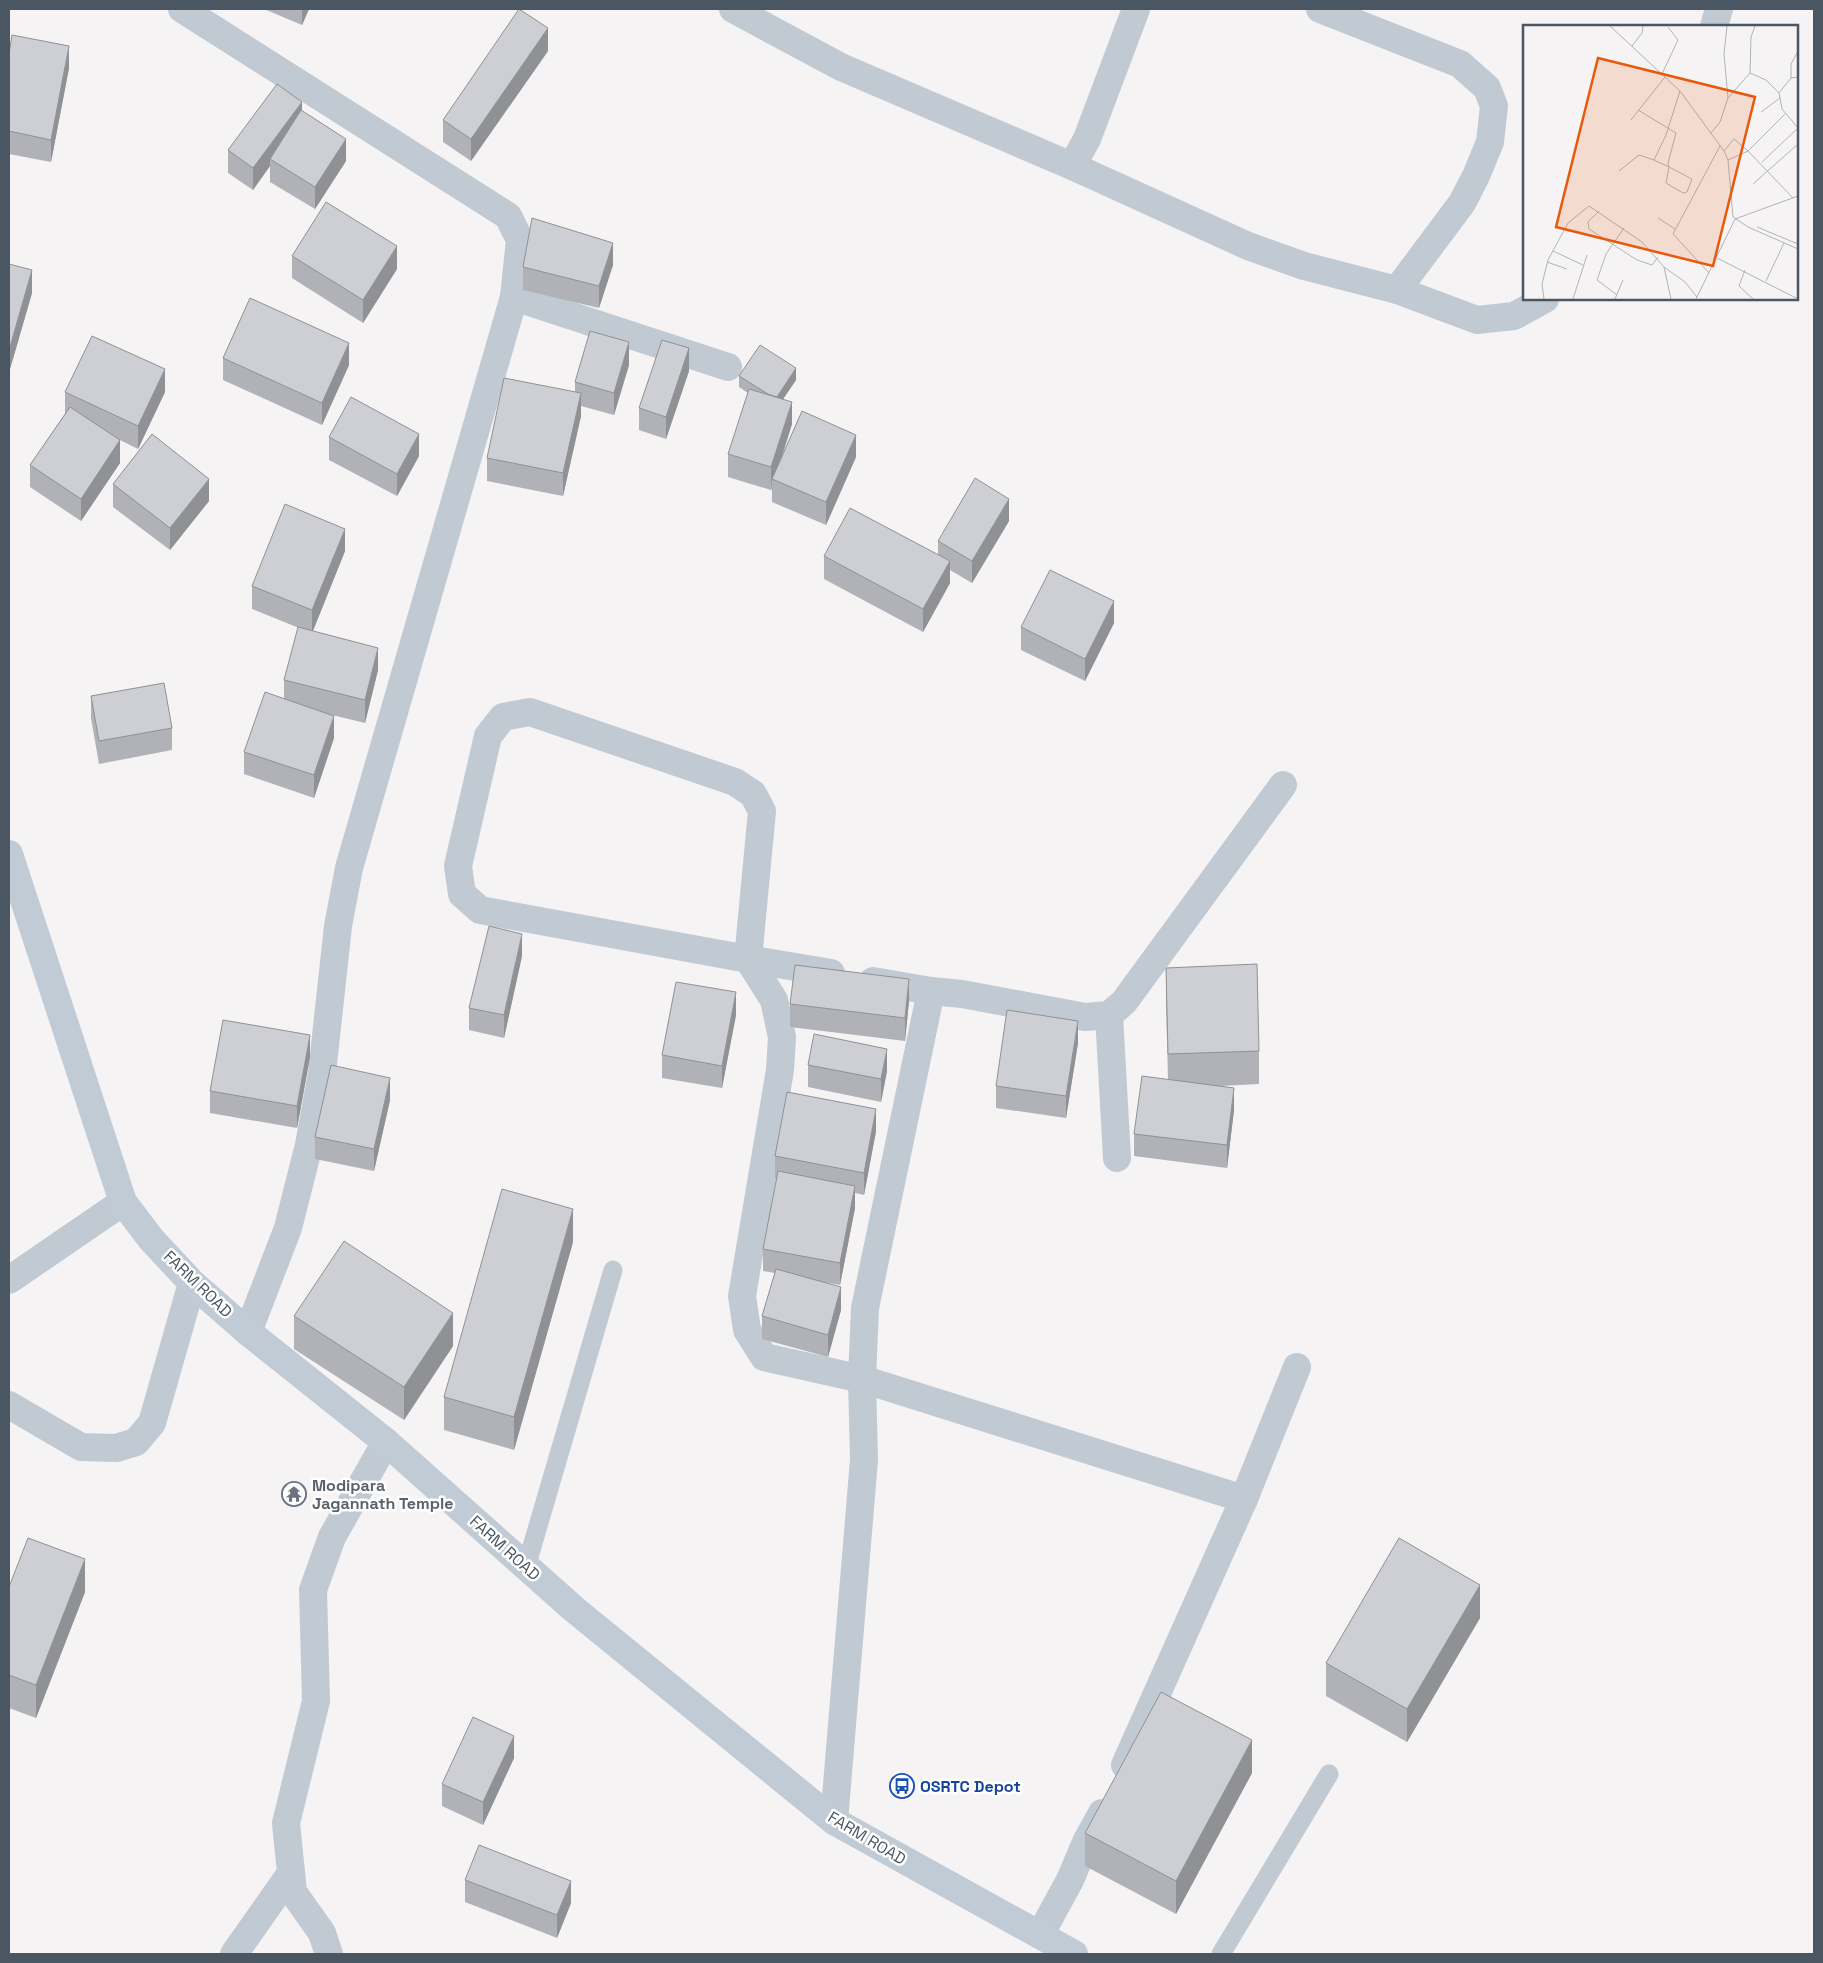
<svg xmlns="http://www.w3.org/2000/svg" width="1823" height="1963" viewBox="0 0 1823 1963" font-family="'Space Grotesk',sans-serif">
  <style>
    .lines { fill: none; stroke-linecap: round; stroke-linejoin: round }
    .lane { stroke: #c1cad2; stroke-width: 19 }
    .street { stroke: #c1cad2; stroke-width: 28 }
    .secondary { stroke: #c1cbd6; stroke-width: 28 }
    .wall { fill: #b0b2b7 }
    .shaded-wall { fill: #909195 }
    .building { fill: #cdcfd5; stroke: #909195 }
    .labels { text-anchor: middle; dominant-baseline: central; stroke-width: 5; stroke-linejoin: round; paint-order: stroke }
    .street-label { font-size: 16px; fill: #4a5661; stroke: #fff }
    .worship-label { font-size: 16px; font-weight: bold; fill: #5b616d; stroke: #fff; text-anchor: start }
    .transit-label { font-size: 16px; font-weight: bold; fill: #164399; stroke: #fff; text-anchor: start }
    .inset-road { fill: none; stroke: #b1b4b9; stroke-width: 1 }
    .view { fill: #e8590c; fill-opacity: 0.15; stroke: #e8590c; stroke-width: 2.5 }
    .inset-edge { fill: none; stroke: #4a5661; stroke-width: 2.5 }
  </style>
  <rect width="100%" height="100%" fill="#f5f3f3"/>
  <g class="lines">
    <g class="lane">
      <polyline points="526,1567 613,1270"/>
      <polyline points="1221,1954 1329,1774"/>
    </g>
    <g class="street">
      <polyline points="182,9 508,216 520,240 514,297 349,868 338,926 322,1073 309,1145 288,1228 248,1332"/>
      <polyline points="733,9 841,67 1072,166 1248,246 1304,266 1397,290 1477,320 1514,316 1545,299"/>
      <polyline points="1320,9 1460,64 1487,88 1494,106 1490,142 1476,176 1462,203 1397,290"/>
      <polyline points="1714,26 1719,9"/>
      <polyline points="1072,166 1087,139 1136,9"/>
      <polyline points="514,297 728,367"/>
      <polyline points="831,973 748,959 762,811 753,794 735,782 530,712 503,717 488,736 458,866 462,894 480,910 748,959 774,1000 782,1037 780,1070 742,1296 747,1330 764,1357 862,1379 1244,1499"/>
      <polyline points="873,981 931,991"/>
      <polyline points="1109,1015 1117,1158"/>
      <polyline points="9,1280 123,1202"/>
      <polyline points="9,1405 81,1447 116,1448 136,1442 152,1423 192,1283"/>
      <polyline points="1125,1765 1244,1499 1297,1367"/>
      <polyline points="834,1821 864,1460 862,1379 865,1308 931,991 962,994 1085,1017 1109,1015 1124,1002 1283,785"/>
      <polyline points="1040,1935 1070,1880 1087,1840 1102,1813"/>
      <polyline points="234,1954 291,1873"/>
      <polyline points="329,1954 322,1933 293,1892 286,1823 316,1701 313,1590 332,1537 386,1442"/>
    </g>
    <polyline class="secondary" points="9,854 123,1202 151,1239 192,1283 248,1332 386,1442 575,1610 834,1821 1074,1954"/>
  </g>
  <g class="wall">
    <polygon points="264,9 309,9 302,25"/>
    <polygon points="548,51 471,161 443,142 443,120"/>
    <polygon points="9,54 69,68 51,162 9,154"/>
    <polygon points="302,111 346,161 315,209 270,182 270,166 253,190 228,173 228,150"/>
    <polygon points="292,256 397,269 363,323 292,278"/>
    <polygon points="9,264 32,293 10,369 9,369"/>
    <polygon points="613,265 599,308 523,290 523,267"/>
    <polygon points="223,358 349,365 322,425 223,380"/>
    <polygon points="629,365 614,415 581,406 581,416 563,496 487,481 487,458 575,392 575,382"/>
    <polygon points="689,371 666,439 639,430 639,408"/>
    <polygon points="739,376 796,380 783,399 792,424 783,454 856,457 826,525 772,502 772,489 771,490 728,477 728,454 748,393 739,387"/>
    <polygon points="65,392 165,392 138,449 120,440 120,463 81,521 30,487 30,465 65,414"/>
    <polygon points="329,437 419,456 397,496 329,460"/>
    <polygon points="113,484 209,501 170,550 113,507"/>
    <polygon points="1009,521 972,583 950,570 950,583 923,632 824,579 824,556 938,555 938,541"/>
    <polygon points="345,551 313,631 378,670 365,723 328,714 334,738 314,798 244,774 244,752 284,699 284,680 299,628 252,609 252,586"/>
    <polygon points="1114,623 1085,681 1021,650 1021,627"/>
    <polygon points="91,696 172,728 172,750 99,764 91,718"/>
    <polygon points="522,956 504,1038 469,1030 469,1008"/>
    <polygon points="1166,968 1259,1051 1259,1084 1220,1086 1234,1110 1227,1168 1134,1156 1134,1134 1168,1079 1166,1001"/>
    <polygon points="909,1001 905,1041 790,1027 790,1004"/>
    <polygon points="736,1015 722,1088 662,1078 662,1055"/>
    <polygon points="1078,1043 1066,1118 996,1108 996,1086"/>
    <polygon points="310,1057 297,1128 210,1113 210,1091"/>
    <polygon points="808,1065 887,1071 881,1102 808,1087"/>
    <polygon points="390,1100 374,1171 315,1159 315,1137"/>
    <polygon points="876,1131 864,1195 855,1193 855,1208 840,1285 823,1282 841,1310 828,1357 762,1339 762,1316 775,1273 763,1271 763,1249 777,1179 775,1178 775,1156"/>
    <polygon points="573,1242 514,1450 444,1430 444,1397"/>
    <polygon points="294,1316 453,1346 404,1420 294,1349"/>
    <polygon points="9,1587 85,1592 36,1718 9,1708"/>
    <polygon points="1480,1618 1407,1742 1326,1696 1326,1663"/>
    <polygon points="514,1758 483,1825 442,1806 442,1784"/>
    <polygon points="1252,1773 1176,1914 1085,1866 1085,1833"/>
    <polygon points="465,1880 571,1903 557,1938 465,1902"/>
  </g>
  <g class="shaded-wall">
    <polygon points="302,9 309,9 302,25"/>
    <polygon points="548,28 548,51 471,161 471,139"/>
    <polygon points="69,46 69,68 51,162 51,140"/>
    <polygon points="302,102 302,124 270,159 270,166 253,190 253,168"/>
    <polygon points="346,139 346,161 315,209 315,187"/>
    <polygon points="613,243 613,265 599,308 599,286"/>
    <polygon points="397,246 397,269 363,323 363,300"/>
    <polygon points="32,270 32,293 10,369 10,347"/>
    <polygon points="629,342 629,365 614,415 614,393"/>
    <polygon points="349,343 349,365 322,425 322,403"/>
    <polygon points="689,348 689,371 666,439 666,417"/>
    <polygon points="796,368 796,380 775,411 775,400"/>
    <polygon points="165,369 165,392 138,449 138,426"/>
    <polygon points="581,393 581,416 563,496 563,473"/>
    <polygon points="792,402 792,424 774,480 772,479 771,490 771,467"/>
    <polygon points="419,434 419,456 397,496 397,474"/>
    <polygon points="856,435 856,457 826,525 826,502"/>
    <polygon points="120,440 120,463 81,521 81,499"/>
    <polygon points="209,479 209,501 170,550 170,528"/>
    <polygon points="1009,499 1009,521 972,583 972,561"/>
    <polygon points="345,529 345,551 312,633 312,610"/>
    <polygon points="950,561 950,583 923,632 923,609"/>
    <polygon points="1114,601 1114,623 1085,681 1085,659"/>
    <polygon points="378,648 378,670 365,723 365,700"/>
    <polygon points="334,716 334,738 314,798 314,775"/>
    <polygon points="522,934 522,956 504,1038 504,1015"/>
    <polygon points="909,979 909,1001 905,1041 905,1018"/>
    <polygon points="736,992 736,1015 722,1088 722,1066"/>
    <polygon points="1078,1021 1078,1043 1066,1118 1066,1096"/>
    <polygon points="310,1035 310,1057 297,1128 297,1106"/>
    <polygon points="887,1049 887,1071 881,1102 881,1079"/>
    <polygon points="390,1078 390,1100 374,1171 374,1149"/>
    <polygon points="1234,1088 1234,1110 1227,1168 1227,1145"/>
    <polygon points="876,1109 876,1131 864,1195 864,1173"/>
    <polygon points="855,1186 855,1208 840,1285 840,1263"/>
    <polygon points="573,1209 573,1242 514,1450 514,1417"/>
    <polygon points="841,1287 841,1310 828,1357 828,1335"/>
    <polygon points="453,1313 453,1346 404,1420 404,1387"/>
    <polygon points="85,1559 85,1592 36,1718 36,1685"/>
    <polygon points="1480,1585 1480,1618 1407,1742 1407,1709"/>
    <polygon points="514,1736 514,1758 483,1825 483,1802"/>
    <polygon points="1252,1740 1252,1773 1176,1914 1176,1881"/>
    <polygon points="571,1881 571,1903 557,1938 557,1915"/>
  </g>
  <g class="building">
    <polygon points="519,9 548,28 471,139 443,120"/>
    <polygon points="12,35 69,46 51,140 9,131 9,54"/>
    <polygon points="277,84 302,102 253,168 228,150"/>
    <polygon points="301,110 346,139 315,187 270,159"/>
    <polygon points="326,202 397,246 363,300 292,256"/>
    <polygon points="532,218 613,243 599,286 523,267"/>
    <polygon points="9,264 32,270 10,347 9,347"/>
    <polygon points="250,298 349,343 322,403 223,358"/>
    <polygon points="590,331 629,342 614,393 575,382"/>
    <polygon points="92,336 165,369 138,426 65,392"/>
    <polygon points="662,340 689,348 666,417 639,408"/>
    <polygon points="760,345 796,368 777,397 768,394 739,376"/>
    <polygon points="504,378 581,393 563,473 487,458"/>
    <polygon points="749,389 792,402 771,467 728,454"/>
    <polygon points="351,397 419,434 397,474 329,437"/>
    <polygon points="70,407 120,440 81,499 30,465"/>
    <polygon points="802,411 856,435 826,502 772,479"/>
    <polygon points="152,434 209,479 170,528 113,484"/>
    <polygon points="975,478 1009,499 972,561 938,541"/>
    <polygon points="285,504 345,529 312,610 252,586"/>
    <polygon points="850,508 950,561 923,609 824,556"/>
    <polygon points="1050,570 1114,601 1085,659 1021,627"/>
    <polygon points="298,627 378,648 365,700 284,680"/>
    <polygon points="164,683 172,728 99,741 91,696"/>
    <polygon points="265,692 334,716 314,775 244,752"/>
    <polygon points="489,926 522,934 504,1015 469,1008"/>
    <polygon points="1257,964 1259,1051 1168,1054 1166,968"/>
    <polygon points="795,965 909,979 905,1018 790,1004"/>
    <polygon points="676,982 736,992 722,1066 662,1055"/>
    <polygon points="1007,1010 1078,1021 1066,1096 996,1086"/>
    <polygon points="223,1020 310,1035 297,1106 210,1091"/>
    <polygon points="814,1034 887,1049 881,1079 808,1065"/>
    <polygon points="331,1065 390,1078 374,1149 315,1137"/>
    <polygon points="1142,1076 1234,1088 1227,1145 1134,1134"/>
    <polygon points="787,1092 876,1109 864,1173 775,1156"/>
    <polygon points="778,1171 855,1186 840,1263 763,1249"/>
    <polygon points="502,1189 573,1209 514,1417 444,1397"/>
    <polygon points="344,1241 453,1313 404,1387 294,1316"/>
    <polygon points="776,1269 841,1287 828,1335 762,1316"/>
    <polygon points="28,1538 85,1559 36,1685 9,1675 9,1587"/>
    <polygon points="1399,1538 1480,1585 1407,1709 1326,1663"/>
    <polygon points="1161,1692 1252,1740 1176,1881 1085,1833"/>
    <polygon points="473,1717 514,1736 483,1802 442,1784"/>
    <polygon points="479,1845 571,1881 557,1915 465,1880"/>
  </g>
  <defs>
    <symbol id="temple-ring" viewBox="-11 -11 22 22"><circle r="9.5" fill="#fff" stroke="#6b7280" stroke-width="1.5"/><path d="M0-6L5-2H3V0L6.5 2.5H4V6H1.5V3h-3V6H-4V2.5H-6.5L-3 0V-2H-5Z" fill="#6b7280"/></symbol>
    <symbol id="bus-ring" viewBox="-11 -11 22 22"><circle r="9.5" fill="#fff" stroke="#1a4fb4" stroke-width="1.5"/><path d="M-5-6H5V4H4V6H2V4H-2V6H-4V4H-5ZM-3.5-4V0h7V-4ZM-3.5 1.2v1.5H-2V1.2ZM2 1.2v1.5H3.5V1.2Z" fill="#1a4fb4"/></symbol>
  </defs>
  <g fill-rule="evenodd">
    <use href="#temple-ring" x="280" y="1480" width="28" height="28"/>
    <use href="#bus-ring" x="888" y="1772" width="28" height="28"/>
  </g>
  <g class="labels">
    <g class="street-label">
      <text transform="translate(198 1284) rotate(44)">FARM ROAD</text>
      <text transform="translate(505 1548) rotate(42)">FARM ROAD</text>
      <text transform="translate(867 1838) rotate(31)">FARM ROAD</text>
    </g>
    <g class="worship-label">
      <text x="312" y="1485">Modipara<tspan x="312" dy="18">Jagannath Temple</tspan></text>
    </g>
    <g class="transit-label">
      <text x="920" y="1786">OSRTC Depot</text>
    </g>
  </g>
  <g transform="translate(1523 25)">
    <rect width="275" height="275" fill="#f5f3f3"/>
    <path class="inset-road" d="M 87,1 L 157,66 L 201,126 L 205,135 L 210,192 L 225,202 L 275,224M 109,21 L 119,8 L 120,1M 227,48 L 243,55 L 256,68M 139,49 L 155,15 L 145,2M 275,52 L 268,53 L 256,68 L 259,84 L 275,103M 268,53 L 268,39 L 275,26M 205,73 L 227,48 L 228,12 L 232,1M 115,85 L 153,108 L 145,138 L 146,142 L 169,154 L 164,167 L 160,168 L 143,158 L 146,142 L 131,135M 238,87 L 257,73M 108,95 L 142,52M 188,108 L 197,97 L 205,73 L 201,29 L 204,1M 201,126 L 211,114 L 225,126 L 262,89M 205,135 L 225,126 L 270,173M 239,137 L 275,103M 96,146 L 116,130 L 131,135 L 143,110 L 157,66M 230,159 L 275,119M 76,186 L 65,197 L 66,204 L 114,235 L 129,240 L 135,232M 135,193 L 152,204M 234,202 L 275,219M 30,226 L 60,240M 194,233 L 275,274M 24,237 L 44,244M 141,242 L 148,274M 222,245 L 216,261 L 230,274M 186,248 L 150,209 L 197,121M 243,256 L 261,218M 94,270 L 74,255 L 83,229 L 101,203M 21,274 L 19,259 L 25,235 L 45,198 L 66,181 L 119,217 L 141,242 L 162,257 L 174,272M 50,274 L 64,230M 92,274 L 100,255M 173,274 L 212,194 L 275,171"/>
    <path class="view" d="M 75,33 L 232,72 L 190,241 L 33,202 Z"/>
    <rect width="275" height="275" class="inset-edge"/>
  </g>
  <rect width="1823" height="1963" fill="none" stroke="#4a5661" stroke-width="20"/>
</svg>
